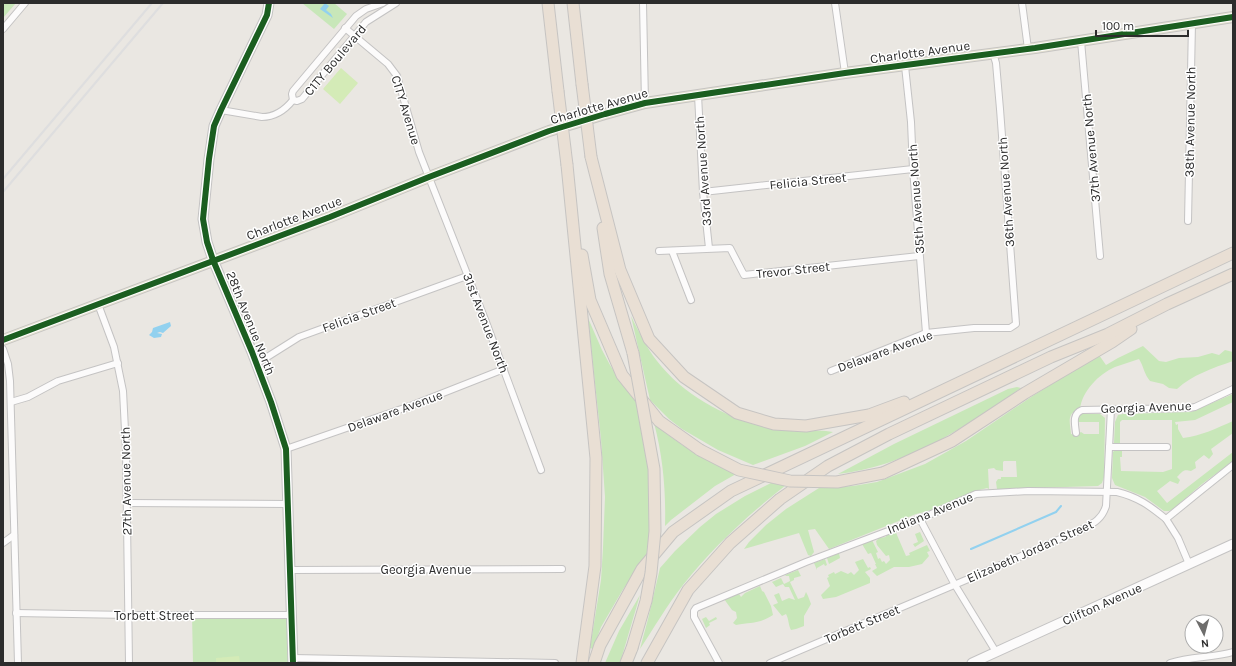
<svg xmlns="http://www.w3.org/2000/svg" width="1236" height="666" viewBox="0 0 1236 666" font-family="Karla,sans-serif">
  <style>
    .green { fill: #c8e7b9 }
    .pitch { fill: #d4ebb7 }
    .water { fill: #92d1ef }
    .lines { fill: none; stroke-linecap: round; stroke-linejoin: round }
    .stream { stroke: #92d1ef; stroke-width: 2 }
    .street-casing { stroke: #c4c3c3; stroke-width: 8 }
    .secondary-casing { stroke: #c4c3c3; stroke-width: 11 }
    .primary-casing { stroke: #c6c4c2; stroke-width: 12 }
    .highway-casing { stroke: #c6c4c2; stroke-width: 13 }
    .street { stroke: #fcfbfb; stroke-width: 6 }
    .secondary { stroke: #fcfbfb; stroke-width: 9 }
    .primary { stroke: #e8e4d4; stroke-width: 10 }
    .highway { stroke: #e9dfd4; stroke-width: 11 }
    .rail { stroke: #dededf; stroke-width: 2 }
    .highway-bridge-casing { stroke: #c6c4c2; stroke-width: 13; stroke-linecap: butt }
    .highway-bridge { stroke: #e9dfd4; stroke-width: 11 }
    .cycleway-casing { stroke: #fff; stroke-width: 8 }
    .cycleway { stroke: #1b5e20; stroke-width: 6 }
    .labels { text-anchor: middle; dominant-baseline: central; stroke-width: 3; stroke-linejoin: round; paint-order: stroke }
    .street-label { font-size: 13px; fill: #2c2c2c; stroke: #fff }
  </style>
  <rect width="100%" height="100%" fill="#eae7e2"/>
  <g class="green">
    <polygon points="3,3 16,3 3,18"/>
    <polygon points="302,3 334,3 347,14 334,29"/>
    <path d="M 631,316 C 639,332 646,347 657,361 C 688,401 741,426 791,431 C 805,432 820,429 833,432 L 805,446 L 753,465 L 718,450 L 682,429 L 669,419 L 650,400 Z"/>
    <polygon points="588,318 602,350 610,365 624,387 636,402 649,468 651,518 648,552 622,591 601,627 593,649 590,648 601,580 603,548 605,497 601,439"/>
    <path d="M 1143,346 L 1159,361 L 1166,362 L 1179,358 L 1198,357 L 1212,353 L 1219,355 L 1225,350 L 1233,352 L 1233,361 C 1213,368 1192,375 1177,389 L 1169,388 L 1163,384 L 1150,381 C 1144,374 1144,367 1139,359 C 1131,362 1123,364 1115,367 C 1099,374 1082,391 1080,409 C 1066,413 1070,422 1071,434 L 1076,435 L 1081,432 L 1084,434 L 1099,434 L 1099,422 L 1078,422 L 1078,417 L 1080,414 L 1100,414 L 1105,418 L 1104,477 L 1102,483 L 1098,486 L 997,489 L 996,482 L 998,479 L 1001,479 L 1001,477 L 1017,477 L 1016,461 L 1004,461 L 1003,462 L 1003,471 L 996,470 L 994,468 L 988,469 L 989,489 L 987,488 C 962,494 941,509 916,514 L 829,549 L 815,529 L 808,530 L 814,552 L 811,556 L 808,555 L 799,533 L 744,549 L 749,542 L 766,525 L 786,509 L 819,488 L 853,486 L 877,482 L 925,464 L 966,441 L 1034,395 L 1099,355 L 1106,365 L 1118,358 Z"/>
    <path d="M 1017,387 L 1021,388 C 966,427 906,467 838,474 L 894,444 L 1008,389 Z"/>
    <path d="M 1233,394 L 1233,402 L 1195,420 L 1175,422 L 1176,425 L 1178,424 L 1178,429 L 1183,438 C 1201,436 1217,428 1233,421 L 1233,433 L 1211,449 L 1213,454 L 1209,459 L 1204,455 L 1195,462 L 1196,468 L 1191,471 C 1183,469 1183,471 1177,477 L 1180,480 L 1178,484 L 1170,481 L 1157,491 L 1167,503 L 1233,452 L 1233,461 L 1202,484 L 1173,509 L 1169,511 L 1164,511 L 1145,497 L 1115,485 L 1112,478 L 1113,452 L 1115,450 L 1122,451 L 1122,457 L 1120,457 L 1121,471 L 1163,472 L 1172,469 L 1172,420 L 1122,420 L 1120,422 L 1120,444 L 1114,443 L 1115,422 L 1118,415 L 1123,414 L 1191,412 Z"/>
    <path d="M 654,423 C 679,445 706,461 736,474 L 715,486 L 671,520 L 665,526 C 666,491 663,457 654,423 Z"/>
    <path d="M 771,483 L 786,485 C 748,515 713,547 683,585 C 667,605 654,628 640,649 L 648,619 L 660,568 L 675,551 L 700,527 L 716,514 L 745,496 Z"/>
    <polygon points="894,528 906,556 910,555 909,553 927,545 930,551 927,552 929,556 922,564 909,567 894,567 877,576 872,571 877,568 875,564 876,564 871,553 868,554 862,544 872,540 878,552 876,553 878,559 880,558 882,562 884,561 886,564 890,560 889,555 886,556 877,545 876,541 879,538 886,537 884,532"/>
    <polygon points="920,532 924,541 915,547 913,544 918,542 915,534"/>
    <polygon points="839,553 840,558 829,564 827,558"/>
    <polygon points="825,559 827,565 825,566 824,564 817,568 817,570 814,563"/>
    <polygon points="863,559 868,568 870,567 871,569 865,572 870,578 870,583 836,597 823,599 821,595 830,586 827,578 829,577 828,575 834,572 835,574 841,571 848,574 851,572 854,575 859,570 855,562"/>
    <path d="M 798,570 L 801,576 L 794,578 L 794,580 L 790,582 L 798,599 L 804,597 L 806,592 L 808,596 L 811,604 L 804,616 L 804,626 L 796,629 L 791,630 C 788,625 789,619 786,614 L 782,616 L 773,605 L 778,603 L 774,595 L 779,593 L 782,601 L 789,598 L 795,600 L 789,587 L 785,587 L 783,584 L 776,587 L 772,582 L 781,578 L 784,584 L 790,581 L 789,576 L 786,576 L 785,575 Z"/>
    <path d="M 760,586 L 762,591 L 764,592 L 771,606 L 773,615 C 759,624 751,622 736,625 L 733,623 L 737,618 L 736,612 L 732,610 L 724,599 L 739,594 L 741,597 L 745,593 Z"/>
    <polygon points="640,595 620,663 605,663 619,631"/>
    <polygon points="192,615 291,615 293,663 193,663"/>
    <polygon points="706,617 709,621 716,617 717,619 709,623 710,625 706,628 702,619"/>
  </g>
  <g class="pitch">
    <polygon points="341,68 358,83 340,104 323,89"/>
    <polygon points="239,656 240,663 216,663 216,658"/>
  </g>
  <g class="water">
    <polygon points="325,3 329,6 326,10 331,14 333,18 320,9"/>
    <polygon points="170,322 171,326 163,333 160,332 157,333 162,334 161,337 154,338 149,335 152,332 153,328"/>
  </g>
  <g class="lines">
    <polyline class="stream" points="971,549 1056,512 1061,506"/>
    <defs>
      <g id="street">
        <polyline points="643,3 645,103"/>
        <polyline points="835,3 845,73"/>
        <polyline points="1022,3 1028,49"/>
        <polyline points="345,28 388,64 397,76 419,152 486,322 541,470"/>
        <polyline points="3,29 25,3"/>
        <polyline points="1081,41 1100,256"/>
        <polyline points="905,66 911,122 913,169 926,333"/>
        <polyline points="698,95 703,192 709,248"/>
        <polyline points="293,100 297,101 302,99 366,22 396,3"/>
        <polyline points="293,100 292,94 293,91 356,16 366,9 383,3"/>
        <path d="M 221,110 L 262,117 C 276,117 285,110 293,100"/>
        <polyline points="703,192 913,169"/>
        <polyline points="1188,221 1192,23"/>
        <polyline points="659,251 730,248 744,275 919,256"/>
        <polyline points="672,251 691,300"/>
        <polyline points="98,304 114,347 123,391 126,450 129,663"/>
        <polyline points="3,349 8,364 10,381 18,663"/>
        <polyline points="256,364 299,337 467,276"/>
        <polyline points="831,371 926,333 974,328 1010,328 1016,324 1000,109 996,63 993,53"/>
        <polyline points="11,402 28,397 58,381 118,363"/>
        <path d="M 1076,433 C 1075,424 1072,414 1082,410 L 1189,408 L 1195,407 L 1233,389"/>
        <polyline points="1109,447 1167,447"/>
        <polyline points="286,449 410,406 504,369"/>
        <polyline points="127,503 287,504"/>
        <polyline points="920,519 955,585 996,652"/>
        <polyline points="3,543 14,535"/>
        <polyline points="1189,564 1178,538 1166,519 1198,493 1233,465"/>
        <polyline points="290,570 562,569"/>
        <polyline points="16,613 129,615 291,615"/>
        <polyline points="293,658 555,663"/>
        <path d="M 719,663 L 694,617 L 694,611 L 696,608 L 806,562 L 920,519 L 976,494 L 1028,491 L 1117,492 C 1138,497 1150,506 1166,519"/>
        <path d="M 770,663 L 980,574 L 1083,529 C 1094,523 1102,519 1106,506 L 1111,409"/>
        <path d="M 1170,663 C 1191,656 1213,658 1233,652"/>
      </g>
      <g id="secondary">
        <polyline points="269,3 267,15 221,110 214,126 209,159 203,219 207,242 213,260 252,352 271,402 286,449 293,663"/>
        <polyline points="972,663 1233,544"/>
      </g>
      <polyline id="primary" points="3,340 330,217 429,177 549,131 605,114 645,103 845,73 1035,48 1233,17"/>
      <g id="highway">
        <polyline points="548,3 558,91"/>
        <polyline points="573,3 582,84"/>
        <polyline points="591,157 620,270 649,339 684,377 737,413 774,424 806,426 869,415 904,402"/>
        <polyline points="567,165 596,458 595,566 582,663"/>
        <polyline points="603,228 610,274 633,353"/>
        <polyline points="582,255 590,300 622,375 659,421 700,450"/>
        <polyline points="883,473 952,441 1025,393 1112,342 1131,329"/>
        <polyline points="594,663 600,645 642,569 673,532 731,491 1233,253"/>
        <polyline points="626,663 632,648"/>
        <polyline points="647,663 688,590 730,543 780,499 828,466 889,434 1051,357 1108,334 1167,304 1233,274"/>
      </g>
    </defs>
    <use href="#street" class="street-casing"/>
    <use href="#secondary" class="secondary-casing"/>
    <use href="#primary" class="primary-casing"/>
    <use href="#highway" class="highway-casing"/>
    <use href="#street" class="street"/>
    <use href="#secondary" class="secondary"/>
    <use href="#primary" class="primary"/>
    <use href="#highway" class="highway"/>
    <g class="rail">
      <polyline points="3,179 152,3"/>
      <polyline points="3,192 163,3"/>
    </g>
    <defs>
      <g id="highway-bridge">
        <polyline points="582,84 591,157"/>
        <polyline points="558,91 567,165"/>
        <polyline points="700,450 739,470 790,481 837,482 883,473"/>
        <polyline points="632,648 646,601 651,573 655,531 654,469 633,353"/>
      </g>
    </defs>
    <use href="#highway-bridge" class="highway-bridge-casing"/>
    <use href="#highway-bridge" class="highway-bridge"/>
    <defs>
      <g id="cycleway">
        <polyline points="269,3 267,15 221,110 214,126 209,159 203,219 207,242 213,260 252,352 271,402 286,449 293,663"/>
        <polyline points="3,340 330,217 429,177 549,131 605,114 645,103 845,73 1035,48 1233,17"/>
      </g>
    </defs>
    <use href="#cycleway" class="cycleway-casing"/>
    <use href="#cycleway" class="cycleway"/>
  </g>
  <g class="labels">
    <g class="street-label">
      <text transform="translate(920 52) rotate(-8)">Charlotte Avenue</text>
      <text transform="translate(335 60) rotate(-50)">C1TY Boulevard</text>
      <text transform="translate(599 106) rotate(-16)">Charlotte Avenue</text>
      <text transform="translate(406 110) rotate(73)">C1TY Avenue</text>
      <text transform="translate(1190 122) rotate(-89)">38th Avenue North</text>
      <text transform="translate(1091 148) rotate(-95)">37th Avenue North</text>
      <text transform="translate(703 171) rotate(-94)">33rd Avenue North</text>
      <text transform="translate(808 181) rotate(-6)">Felicia Street</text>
      <text transform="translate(1006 192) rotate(-94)">36th Avenue North</text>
      <text transform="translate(916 199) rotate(-94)">35th Avenue North</text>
      <text transform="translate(294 218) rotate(-21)">Charlotte Avenue</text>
      <text transform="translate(793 270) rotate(-6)">Trevor Street</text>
      <text transform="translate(359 315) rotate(-20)">Felicia Street</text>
      <text transform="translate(251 323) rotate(68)">28th Avenue North</text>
      <text transform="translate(486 323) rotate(69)">31st Avenue North</text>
      <text transform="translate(885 351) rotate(-20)">Delaware Avenue</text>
      <text transform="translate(1146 407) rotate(-2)">Georgia Avenue</text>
      <text transform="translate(395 411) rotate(-20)">Delaware Avenue</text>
      <text transform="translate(126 481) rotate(-91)">27th Avenue North</text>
      <text transform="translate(930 513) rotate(-22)">Indiana Avenue</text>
      <text transform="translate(1030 551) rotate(-24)">Elizabeth Jordan Street</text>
      <text x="426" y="569">Georgia Avenue</text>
      <text transform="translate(1102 604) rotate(-24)">Clifton Avenue</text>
      <text x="154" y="615">Torbett Street</text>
      <text transform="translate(862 624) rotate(-23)">Torbett Street</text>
    </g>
  </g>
  <rect width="1236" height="666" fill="none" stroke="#2c2c2c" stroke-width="8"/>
  <g transform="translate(1204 634) rotate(174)"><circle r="19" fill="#ffffff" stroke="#ababab"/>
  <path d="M0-3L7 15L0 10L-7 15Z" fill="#6e6d6c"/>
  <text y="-6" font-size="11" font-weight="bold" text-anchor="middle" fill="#2c2c2c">N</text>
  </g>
  <path d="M1096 30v6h92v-6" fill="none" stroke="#2c2c2c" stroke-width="2"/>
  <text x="1102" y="30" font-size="12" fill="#2c2c2c" stroke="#ffffff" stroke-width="3" paint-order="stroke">100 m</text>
</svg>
